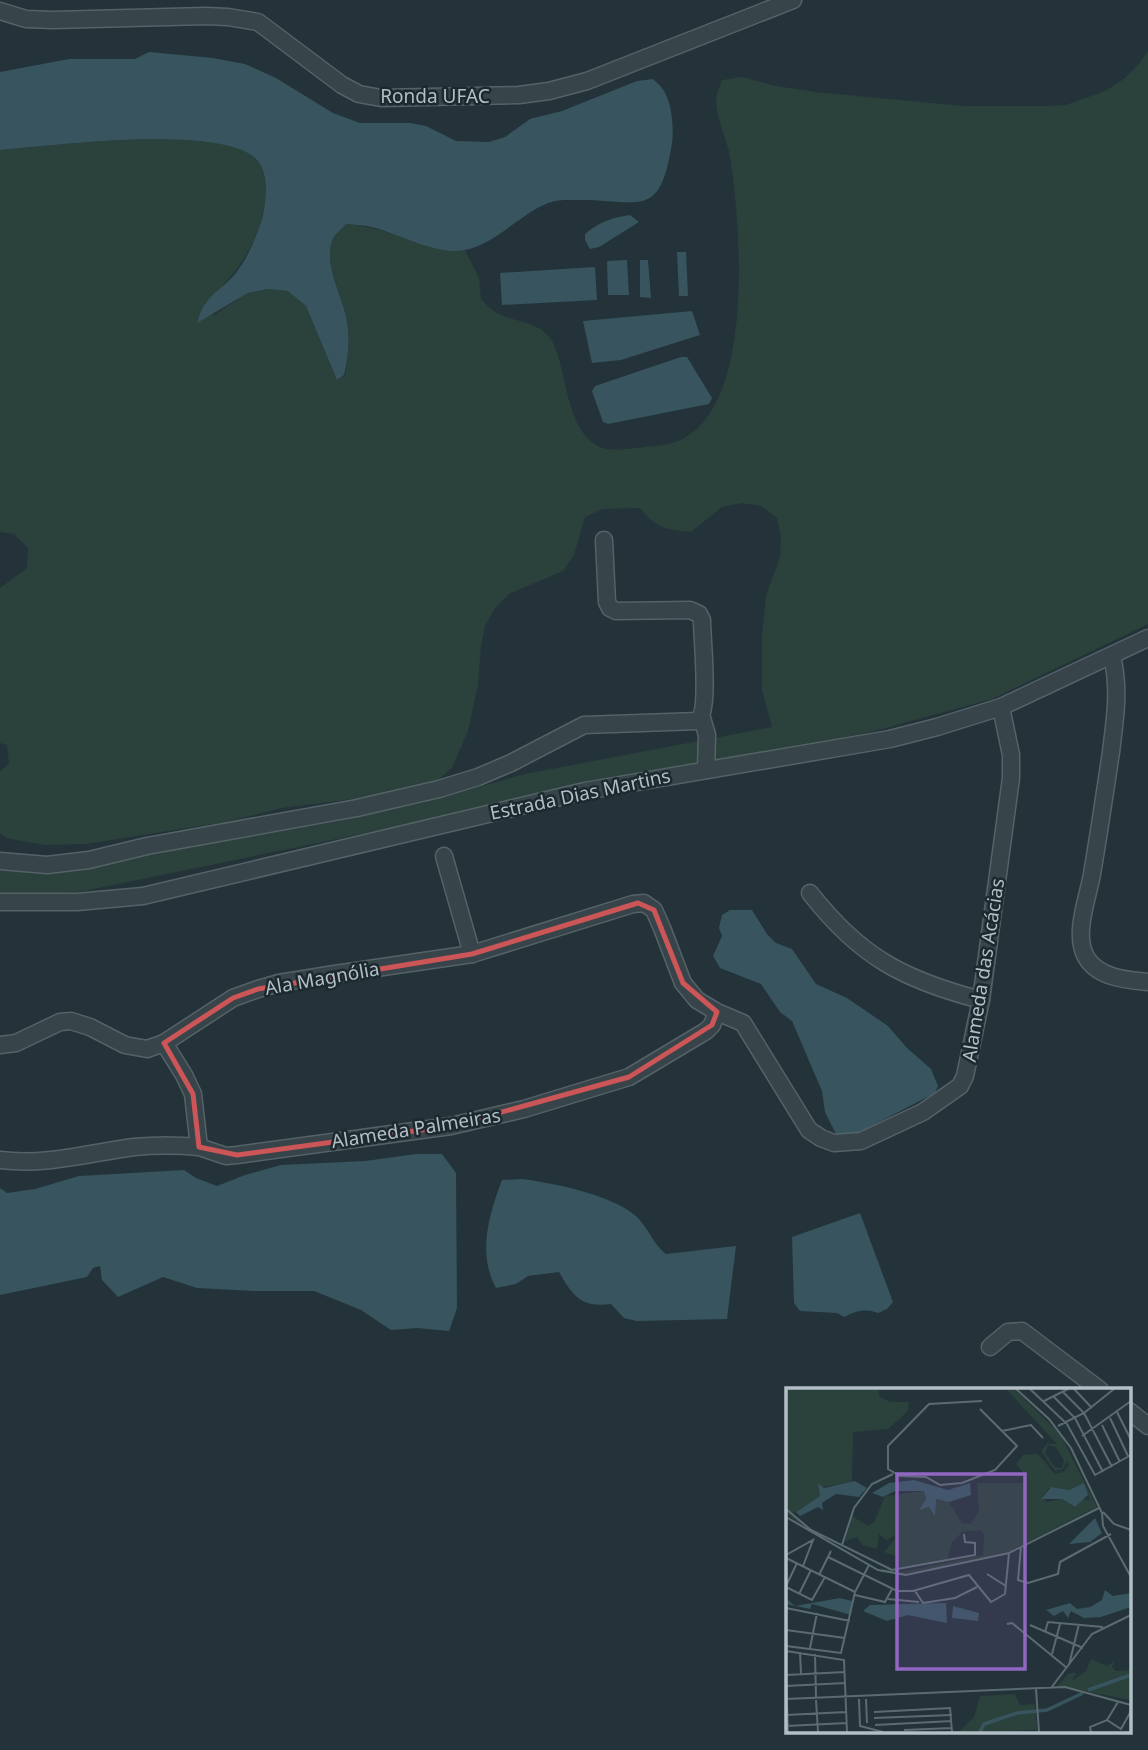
<svg xmlns="http://www.w3.org/2000/svg" width="1148" height="1750" viewBox="0 0 1148 1750" font-family="'Noto Sans',sans-serif">
  <style>
    .green { fill: #2b413b }
    .water { fill: #37545f }
    .lines { fill: none; stroke-linecap: round; stroke-linejoin: round }
    .minor-casing { stroke: #556268; stroke-width: 19 }
    .minor { stroke: #37444a; stroke-width: 16 }
    .marked { fill: none; stroke: #cb5557; stroke-width: 5; stroke-linejoin: round }
    .labels { text-anchor: middle; dominant-baseline: central; stroke-width: 5; stroke-linejoin: round; paint-order: stroke }
    .street-label { font-size: 19px; fill: #b2bfc6; stroke: #1c292f }
    .inset-river { fill: none; stroke: #37545f; stroke-width: 3.5 }
    .inset-road { fill: none; stroke: #5c6b71; stroke-width: 2 }
    .view { fill: #9167c2; fill-opacity: 0.15; stroke: #9167c2; stroke-width: 3.5 }
    .inset-edge { fill: none; stroke: #b2bfc6; stroke-width: 3.5 }
  </style>
  <rect width="100%" height="100%" fill="#233339"/>
  <path class="green" d="M 1148,51 L 1148,624 L 992,699 L 867,733 L 629,779 L 79,892 L 0,896 L 0,868 L 37,874 L 339,821 L 422,803 L 525,774 L 772,727 L 762,690 L 762,635 L 766,595 L 780,557 L 781,537 L 777,518 L 761,506 L 741,503 L 722,507 L 691,532 C 666,530 656,528 640,508 L 603,509 L 585,517 L 574,555 L 563,571 L 509,594 L 495,608 L 485,626 L 481,646 L 478,685 L 468,731 L 452,768 L 437,781 L 361,798 L 282,808 L 225,822 L 86,844 L 46,845 L 26,842 L 7,838 L 0,833 L 0,771 L 9,764 L 7,745 L 0,743 L 0,588 L 27,568 L 28,548 L 14,534 L 0,532 L 0,150 C 49,146 224,123 257,160 C 266,170 266,189 265,201 C 259,246 236,274 204,304 L 214,315 L 248,293 L 268,289 L 289,291 L 306,306 L 337,380 L 345,375 C 349,356 350,335 346,315 C 341,293 324,264 332,241 C 334,235 342,229 346,224 C 387,227 424,250 465,250 L 479,278 L 481,299 C 486,304 491,310 497,313 C 514,322 542,322 552,341 C 568,370 565,435 603,448 C 615,452 642,447 656,446 C 760,441 741,226 730,157 C 727,138 716,119 716,100 C 716,94 720,86 722,80 L 742,77 L 776,86 L 816,92 L 963,106 L 1046,106 L 1066,105 L 1105,91 L 1124,79 L 1139,64 Z"/>
  <g class="water">
    <path d="M 149,52 L 213,58 L 245,64 L 276,78 L 333,113 L 360,123 L 410,123 L 426,126 L 456,141 L 489,142 L 505,137 L 530,119 L 562,111 L 637,81 L 653,79 C 657,83 662,87 664,91 C 672,104 674,128 672,143 C 660,220 641,200 580,200 C 570,200 558,199 548,203 C 519,215 497,243 465,250 C 435,256 397,232 367,226 C 361,225 353,225 346,224 C 342,229 334,235 332,241 C 324,265 341,293 346,316 C 350,335 349,356 344,375 L 337,380 L 306,306 L 288,291 L 268,289 L 248,293 L 197,323 C 199,317 201,309 205,304 C 213,292 226,285 235,274 C 247,259 255,240 261,222 C 266,205 270,174 257,160 C 223,123 50,146 0,150 L 0,72 L 69,59 L 135,59 Z"/>
    <path d="M 630,215 L 639,222 L 599,247 L 590,249 L 585,240 L 585,234 C 599,222 613,217 630,215 Z"/>
    <polygon points="677,252 686,252 688,296 679,296"/>
    <polygon points="627,260 629,295 608,295 607,261"/>
    <polygon points="640,260 648,260 651,298 640,297"/>
    <polygon points="595,267 597,300 502,305 500,273"/>
    <polygon points="692,311 700,335 621,360 592,363 583,321"/>
    <polygon points="681,357 687,357 712,398 709,404 608,424 603,422 592,391 595,386"/>
    <polygon points="730,910 752,910 767,934 776,943 792,949 816,984 847,998 888,1026 907,1048 931,1069 938,1086 935,1093 854,1135 837,1136 825,1112 822,1091 792,1021 780,1012 761,984 720,968 713,956 722,936 719,928 722,915"/>
    <polygon points="416,1154 442,1154 456,1173 457,1308 449,1331 417,1328 391,1330 361,1310 314,1291 254,1291 197,1288 163,1277 118,1297 102,1280 100,1266 93,1268 87,1277 0,1295 0,1188 7,1193 35,1189 79,1176 184,1170 196,1178 217,1186 245,1175 281,1165 365,1161"/>
    <path d="M 523,1179 C 556,1184 610,1194 636,1216 C 648,1227 653,1244 666,1254 L 736,1246 L 727,1319 L 637,1321 L 624,1318 L 611,1304 C 581,1308 573,1296 559,1272 L 528,1276 L 516,1284 L 496,1288 C 477,1253 489,1215 502,1180 Z"/>
    <path d="M 860,1213 L 893,1302 L 887,1309 L 878,1313 C 865,1308 856,1311 844,1317 L 837,1313 L 800,1311 L 794,1303 L 792,1237 Z"/>
  </g>
  <g class="lines">
    <defs>
      <g id="minor">
        <polyline points="0,11 26,19 53,20 206,16 228,17 258,22 342,85 359,94 381,98 519,95 549,91 587,81 793,0"/>
        <path d="M 1112,656 C 1120,689 1115,719 1111,752 C 1105,792 1099,833 1092,874 C 1088,898 1073,934 1086,957 C 1098,978 1127,980 1148,982"/>
        <polyline points="702,718 707,735 706,770"/>
        <polyline points="444,856 472,954"/>
        <path d="M 0,861 L 47,865 L 89,860 L 147,846 L 357,808 L 439,789 L 478,777 L 511,763 L 584,725 L 698,721 C 710,710 702,639 702,620 L 699,614 L 690,610 L 616,611 L 610,608 L 607,602 L 604,540"/>
        <path d="M 810,893 C 860,957 904,980 981,1000"/>
        <polyline points="0,902 77,902 143,896 585,791 890,739 937,727 1001,707 1148,638"/>
        <polyline points="164,1043 184,1075 193,1094 199,1147 226,1156 237,1155 451,1126 524,1109 629,1077 706,1031 712,1025 717,1012"/>
        <polyline points="0,1045 16,1043 60,1022 71,1021 90,1027 125,1045 147,1049 164,1043 233,998 258,989 279,983 335,974 472,954 633,904 644,903 654,910 662,928 683,983 697,1000 717,1012 743,1023 809,1130 821,1138 834,1143 861,1141 923,1112 960,1086 965,1076 981,1000 1011,778 1011,755 1001,707"/>
        <path d="M 0,1160 C 45,1166 89,1153 134,1147 C 156,1145 177,1145 199,1147"/>
        <polyline points="990,1347 1008,1332 1022,1331 1100,1390"/>
        <polyline points="1129,1411 1148,1426"/>
      </g>
    </defs>
    <use href="#minor" class="minor-casing"/>
    <use href="#minor" class="minor"/>
  </g>
  <path class="marked" d="M 638,903 L 654,910 L 683,983 L 717,1012 L 712,1025 L 629,1077 L 451,1126 L 237,1155 L 199,1147 L 193,1094 L 164,1043 L 233,998 L 258,989 L 472,954 Z"/>
  <g class="labels">
    <g class="street-label">
      <text x="435" y="96">Ronda UFAC</text>
      <text transform="translate(580 794) rotate(-12)">Estrada Dias Martins</text>
      <text transform="translate(983 970) rotate(-81)">Alameda das Acácias</text>
      <text transform="translate(322 978) rotate(-10)">Ala Magnólia</text>
      <text transform="translate(416 1128) rotate(-9)">Alameda Palmeiras</text>
    </g>
  </g>
  <g transform="translate(786 1388)">
    <rect width="345" height="345" fill="#233339"/>
    <path d="M 0,1 L 92,1 L 94,9 L 105,14 L 123,14 L 122,23 L 102,41 L 67,44 L 66,94 L 36,99 L 34,108 L 5,127 L 23,142 L 94,180 L 115,184 L 197,167 L 198,146 L 194,142 L 176,144 L 166,154 L 161,172 L 112,180 L 112,169 L 98,164 L 113,146 L 100,152 L 93,146 L 91,161 L 76,157 L 71,149 L 59,153 L 66,128 L 82,138 L 88,134 L 99,108 L 138,103 L 140,111 L 134,120 L 143,119 L 148,128 L 150,111 L 163,114 L 176,135 L 185,136 L 193,123 L 191,95 L 236,95 L 240,88 L 230,76 L 237,67 L 252,66 L 269,86 L 277,84 L 283,77 L 281,73 L 277,81 L 269,83 L 255,63 L 261,56 L 271,56 L 220,1 L 228,1 L 274,46 L 311,119 L 222,164 L 120,186 L 103,185 L 12,136 L 0,124 ZM 262,57 L 270,59 L 278,73 L 276,80 L 269,79 L 259,65 ZM 298,96 L 304,112 L 295,111 L 289,119 L 276,111 L 261,114 L 256,109 L 263,100 L 283,102 ZM 305,271 L 321,278 L 329,273 L 326,279 L 330,283 L 345,282 L 345,312 L 271,298 L 283,285 L 290,285 L 286,293 L 300,283 ZM 229,306 L 234,317 L 249,316 L 251,342 L 173,344 L 188,329 L 194,308 Z" fill="#2b413b" fill-rule="evenodd"/>
    <path d="M 128,92 L 162,102 L 184,95 L 185,107 L 163,114 L 150,111 L 149,129 L 143,119 L 133,122 L 140,111 L 138,103 L 109,103 L 97,109 L 86,105 L 103,95 ZM 69,93 L 81,100 L 73,109 L 50,106 L 36,115 L 37,122 L 32,119 L 14,128 L 10,124 L 34,108 L 32,95 L 38,100 ZM 298,95 L 302,107 L 289,119 L 276,111 L 255,111 L 265,99 L 283,102 ZM 309,130 L 316,145 L 304,154 L 283,156 ZM 319,202 L 327,208 L 345,205 L 345,219 L 315,229 L 298,230 L 285,223 L 282,230 L 277,223 L 268,228 L 260,222 L 284,215 L 291,221 L 304,219 L 316,212 ZM 54,210 L 66,213 L 65,227 L 26,216 L 24,221 L 0,216 L 2,212 L 9,218 ZM 160,215 L 161,235 L 122,227 L 101,233 L 77,223 L 84,217 ZM 167,218 L 193,225 L 192,233 L 166,230 Z" fill="#37545f"/>
    <path class="inset-river" d="M 302,302 L 345,287M 194,344 L 198,336 L 231,325 L 261,322 L 297,305"/>
    <path class="inset-road" d="M 230,1 L 263,31 L 285,60 L 316,125 L 317,138 L 345,189M 244,1 L 281,36 L 309,87 L 345,67M 288,1 L 306,20M 277,4 L 298,25 L 326,79M 268,9 L 289,30 L 317,84M 258,13 L 282,1M 194,21 L 231,58 L 209,82 L 176,95 L 154,97 L 140,89 L 114,88 L 102,81 L 102,58 L 143,16 L 196,13M 331,24 L 345,52M 324,30 L 342,68M 316,37 L 334,74M 272,38 L 298,25 L 328,1M 216,43 L 245,37 L 257,50M 296,48 L 345,13M 0,121 L 25,142 L 106,182 L 189,167 L 189,155 L 179,154 L 178,146M 317,124 L 328,136 L 345,142M 0,129 L 92,182 L 120,187 L 223,165 L 313,120M 56,157 L 68,120 L 86,96 L 107,86M 235,159 L 232,192 L 242,195 L 272,186 L 274,174 L 325,146M 0,167 L 27,152 L 17,178M 42,169 L 111,203 L 127,203 L 183,187 L 205,214 L 219,206 L 223,165M 0,170 L 69,204M 201,186 L 220,198M 33,187 L 45,163M 0,198 L 11,175M 0,199 L 26,212 L 39,189M 129,203 L 137,215 L 169,210 L 191,199M 13,206 L 25,182M 69,207 L 99,214 L 106,201M 102,211 L 133,214M 0,220 L 64,233M 221,236 L 226,235 L 281,280M 244,237 L 297,260M 0,242 L 59,250M 259,244 L 262,234 L 317,239M 0,258 L 55,265 L 69,204 L 83,177M 24,260 L 31,225M 0,263 L 58,272 L 61,344M 14,264 L 15,286M 29,266 L 30,309M 266,266 L 274,236M 283,277 L 293,236M 0,286 L 2,344M 0,287 L 59,284M 0,298 L 59,295M 265,300 L 306,246 L 345,227M 250,301 L 253,344M 0,311 L 279,299 L 345,317M 73,311 L 74,338 L 97,344M 80,311 L 81,335M 30,312 L 32,344M 88,324 L 164,320 L 166,344M 0,327 L 60,324M 88,330 L 166,327M 321,332 L 332,314M 89,337 L 166,333M 0,338 L 61,335M 118,342 L 166,340M 305,344 L 304,339 L 321,332 L 335,341 L 345,323"/>
    <path class="view" d="M 111,86 L 239,86 L 239,281 L 111,281 Z"/>
    <rect width="345" height="345" class="inset-edge"/>
  </g>
</svg>
